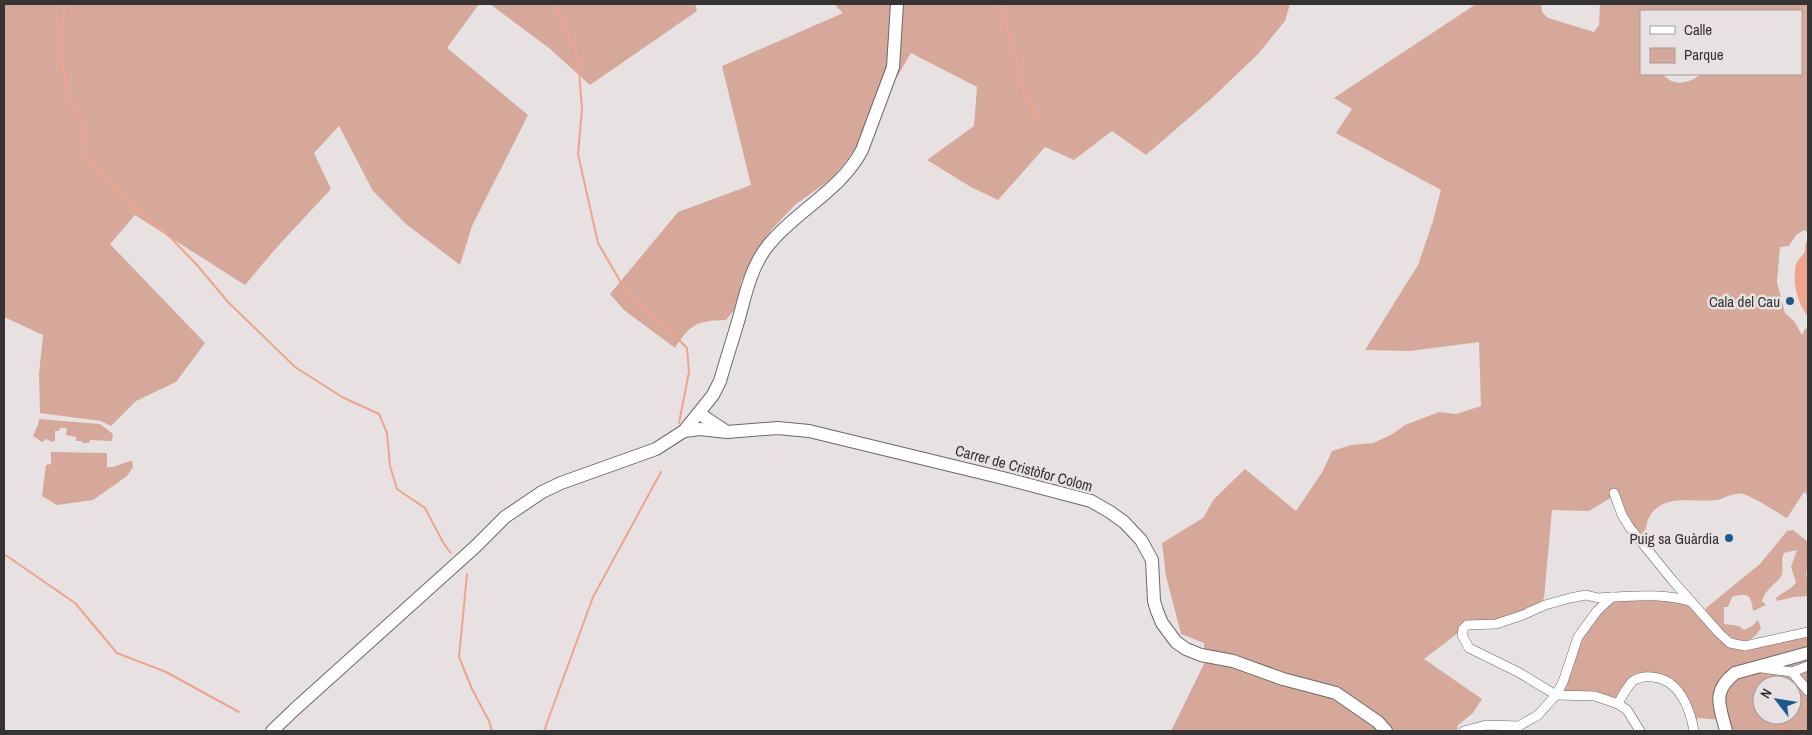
<svg xmlns="http://www.w3.org/2000/svg" width="1812" height="735" viewBox="0 0 1812 735" font-family="'Archivo Narrow',sans-serif">
  <style>
    .green { fill: #d5a899; fill-rule: evenodd }
    .water { fill: #eea48c }
    .lines { fill: none; stroke-linecap: round; stroke-linejoin: round }
    .stream { stroke: #eea48c; stroke-width: 2 }
    .street-casing { stroke: #6c6867; stroke-width: 10 }
    .secondary-casing { stroke: #6c6867; stroke-width: 14 }
    .street { stroke: #fff; stroke-width: 9 }
    .secondary { stroke: #fff; stroke-width: 12 }
    .poi-dot { fill: #1a598f; stroke: #e7e2e1; stroke-width: 2 }
    .labels { text-anchor: middle; dominant-baseline: central; stroke-width: 5; stroke-linejoin: round; paint-order: stroke }
    .poi-label { font-size: 15px; fill: #353333; stroke: #e7e2e1; text-anchor: end }
    .street-label { font-size: 15px; fill: #353333; stroke: #e7e2e1 }
  </style>
  <rect width="100%" height="100%" fill="#e7e2e1"/>
  <g class="green">
    <polygon points="4,4 479,4 447,48 528,115 472,226 460,265 406,224 373,191 339,126 314,153 331,189 277,247 245,285 135,215 110,244 205,343 176,382 136,401 111,426 101,421 40,413 39,374 43,335 4,317"/>
    <polygon points="490,4 695,4 697,11 590,85 549,48"/>
    <path d="M 834,4 L 1290,4 L 1285,21 L 1258,54 L 1212,98 L 1146,155 L 1112,131 L 1074,160 L 1045,147 L 998,200 L 971,187 L 927,160 L 974,126 L 977,87 L 911,53 L 858,144 L 844,164 L 830,180 L 796,204 L 772,229 L 756,251 L 741,282 L 737,307 L 726,320 C 697,321 691,323 675,348 L 624,310 L 610,294 L 678,212 L 751,185 L 722,66 L 843,13 Z"/>
    <path d="M 1476,4 L 1541,4 L 1542,12 L 1548,18 L 1594,32 L 1599,25 L 1600,4 L 1808,4 L 1808,232 L 1804,230 L 1796,235 L 1789,246 L 1780,247 L 1777,282 L 1785,313 L 1794,321 L 1802,335 L 1805,329 L 1808,328 L 1808,495 L 1804,492 L 1787,518 C 1776,512 1754,497 1743,494 C 1734,492 1726,498 1717,500 C 1692,503 1660,492 1648,520 C 1645,528 1644,536 1647,543 L 1689,593 L 1730,639 L 1739,643 L 1808,628 L 1808,731 L 1726,731 L 1723,720 L 1697,718 L 1698,731 L 1691,731 C 1686,715 1680,689 1662,682 C 1656,680 1648,680 1642,680 L 1610,704 L 1590,699 L 1564,699 L 1558,686 L 1569,652 L 1605,600 L 1679,595 L 1620,520 L 1612,497 L 1589,511 L 1552,510 L 1544,598 L 1535,613 L 1472,627 L 1458,633 L 1424,659 L 1482,699 L 1473,713 L 1458,725 L 1457,731 L 1171,731 L 1205,662 L 1204,643 L 1181,634 L 1166,576 L 1162,543 L 1203,518 L 1214,499 L 1245,469 L 1296,511 L 1323,471 L 1332,451 L 1351,445 L 1373,443 L 1391,435 L 1405,425 L 1439,412 L 1456,414 L 1481,406 L 1479,342 L 1410,351 L 1365,350 L 1418,265 L 1433,221 L 1441,190 L 1336,133 L 1352,109 L 1334,98 ZM 1641,11 L 1801,11 L 1801,74 L 1702,74 C 1689,83 1674,88 1663,74 L 1641,74 ZM 1762,685 L 1792,685 L 1792,715 L 1762,715 Z"/>
    <polygon points="39,419 100,424 113,434 112,441 90,440 89,443 82,443 82,441 76,441 76,437 66,435 67,428 60,428 59,431 55,431 55,441 52,442 47,439 42,442 33,436 38,425"/>
    <polygon points="51,452 107,453 107,467 113,467 130,461 132,461 133,467 127,476 93,500 57,505 42,496 46,465 51,464"/>
    <path d="M 1793,530 L 1808,542 L 1808,568 L 1806,575 L 1808,578 L 1808,596 L 1794,597 L 1777,601 L 1776,598 C 1782,592 1792,590 1796,582 L 1791,567 L 1797,550 L 1784,553 C 1780,560 1784,567 1782,574 C 1779,583 1767,586 1762,601 L 1766,605 L 1753,611 C 1751,595 1749,592 1732,597 L 1728,607 L 1724,607 L 1724,624 L 1739,626 L 1744,630 L 1752,626 L 1758,620 L 1761,628 C 1742,659 1720,627 1706,611 L 1706,608 L 1760,564 L 1787,531 Z"/>
  </g>
  <path class="water" d="M 1808,240 L 1808,317 C 1797,302 1792,283 1796,264 C 1798,259 1803,256 1805,251 C 1806,246 1804,244 1808,240 Z"/>
  <g class="lines">
    <g class="stream">
      <polyline points="65,4 60,52 69,98 82,119 84,154 108,184 171,238 197,265 228,302 295,367 342,397 379,414 387,433 390,466 397,489 425,508 444,544 451,553"/>
      <polyline points="555,4 578,57 582,109 578,154 598,243 630,298 664,325 687,348 689,372 679,423"/>
      <polyline points="1000,4 1017,61 1019,82 1038,119"/>
      <polyline points="4,554 75,603 117,653 166,672 239,712"/>
      <polyline points="467,574 459,657 472,689 489,721 492,731"/>
      <polyline points="1750,703 1762,711"/>
      <polyline points="1767,715 1788,731"/>
      <polyline points="544,731 593,597 661,472"/>
    </g>
    <defs>
      <g id="street">
        <polyline points="1614,493 1622,515 1630,528 1673,581 1719,633 1730,643 1745,646 1808,632"/>
        <polyline points="1612,597 1598,598 1586,595 1570,598 1545,605 1523,615 1496,624 1467,625 1463,629 1462,635 1469,648 1518,672 1556,695 1595,696 1618,704 1627,710 1640,731"/>
        <polyline points="1762,668 1792,672 1808,666"/>
        <polyline points="1792,672 1808,691"/>
        <path d="M 1618,704 C 1622,696 1626,688 1633,681 C 1639,677 1645,676 1652,677 C 1679,679 1690,708 1694,731"/>
        <path d="M 1464,731 L 1486,725 L 1519,726 L 1538,715 L 1556,695 L 1563,682 L 1578,637 L 1597,611 L 1612,597 C 1639,596 1666,593 1692,602"/>
      </g>
      <g id="secondary">
        <polyline points="700,414 727,432"/>
        <path d="M 684,431 L 713,395 L 720,381 C 726,360 733,339 739,318 C 746,292 752,263 771,242 C 799,209 841,190 862,150 L 893,67 L 897,4"/>
        <polyline points="272,731 295,709 475,547 505,517 542,492 561,483 656,449 684,431 700,429 727,432 778,428 809,431 1007,479 1091,501 1110,512 1124,522 1141,540 1152,560 1154,601 1157,611 1162,623 1176,642 1186,649 1201,655 1233,661 1283,679 1336,693 1378,722 1386,731"/>
        <path d="M 1726,731 C 1720,706 1711,692 1735,673 L 1808,653"/>
      </g>
    </defs>
    <use href="#street" class="street-casing"/>
    <use href="#secondary" class="secondary-casing"/>
    <use href="#street" class="street"/>
    <use href="#secondary" class="secondary"/>
  </g>
  <g class="poi-dot">
    <circle cx="1790" cy="301" r="5"/>
    <circle cx="1729" cy="538" r="5"/>
  </g>
  <g class="labels">
    <g class="poi-label">
      <text x="1780" y="301">Cala del Cau</text>
      <text x="1719" y="538">Puig sa Guàrdia</text>
    </g>
    <g class="street-label">
      <text transform="translate(1024 468) rotate(15)">Carrer de Cristòfor Colom</text>
    </g>
  </g>
  <rect width="1812" height="735" fill="none" stroke="#353333" stroke-width="10"/>
  <rect x="1640" y="10" width="162" height="65" fill="#e7e2e1" stroke="#a09c9b"/>
  <rect x="1650" y="26" width="25" height="8" fill="#ffffff" stroke="#a09c9b"/>
  <text x="1684" y="35" font-size="15" fill="#353333">Calle</text>
  <rect x="1650" y="48" width="25" height="15" fill="#d5a899" stroke="#a09c9b"/>
  <text x="1684" y="60" font-size="15" fill="#353333">Parque</text>
  <g transform="translate(1777 700) rotate(301)"><circle r="24" fill="#e7e2e1" stroke="#a09c9b"/>
  <path d="M0-4L9 19L0 12L-9 19Z" fill="#1a598f"/>
  <text y="-8" font-size="14" font-weight="bold" text-anchor="middle" fill="#353333">N</text>
  </g>
</svg>
